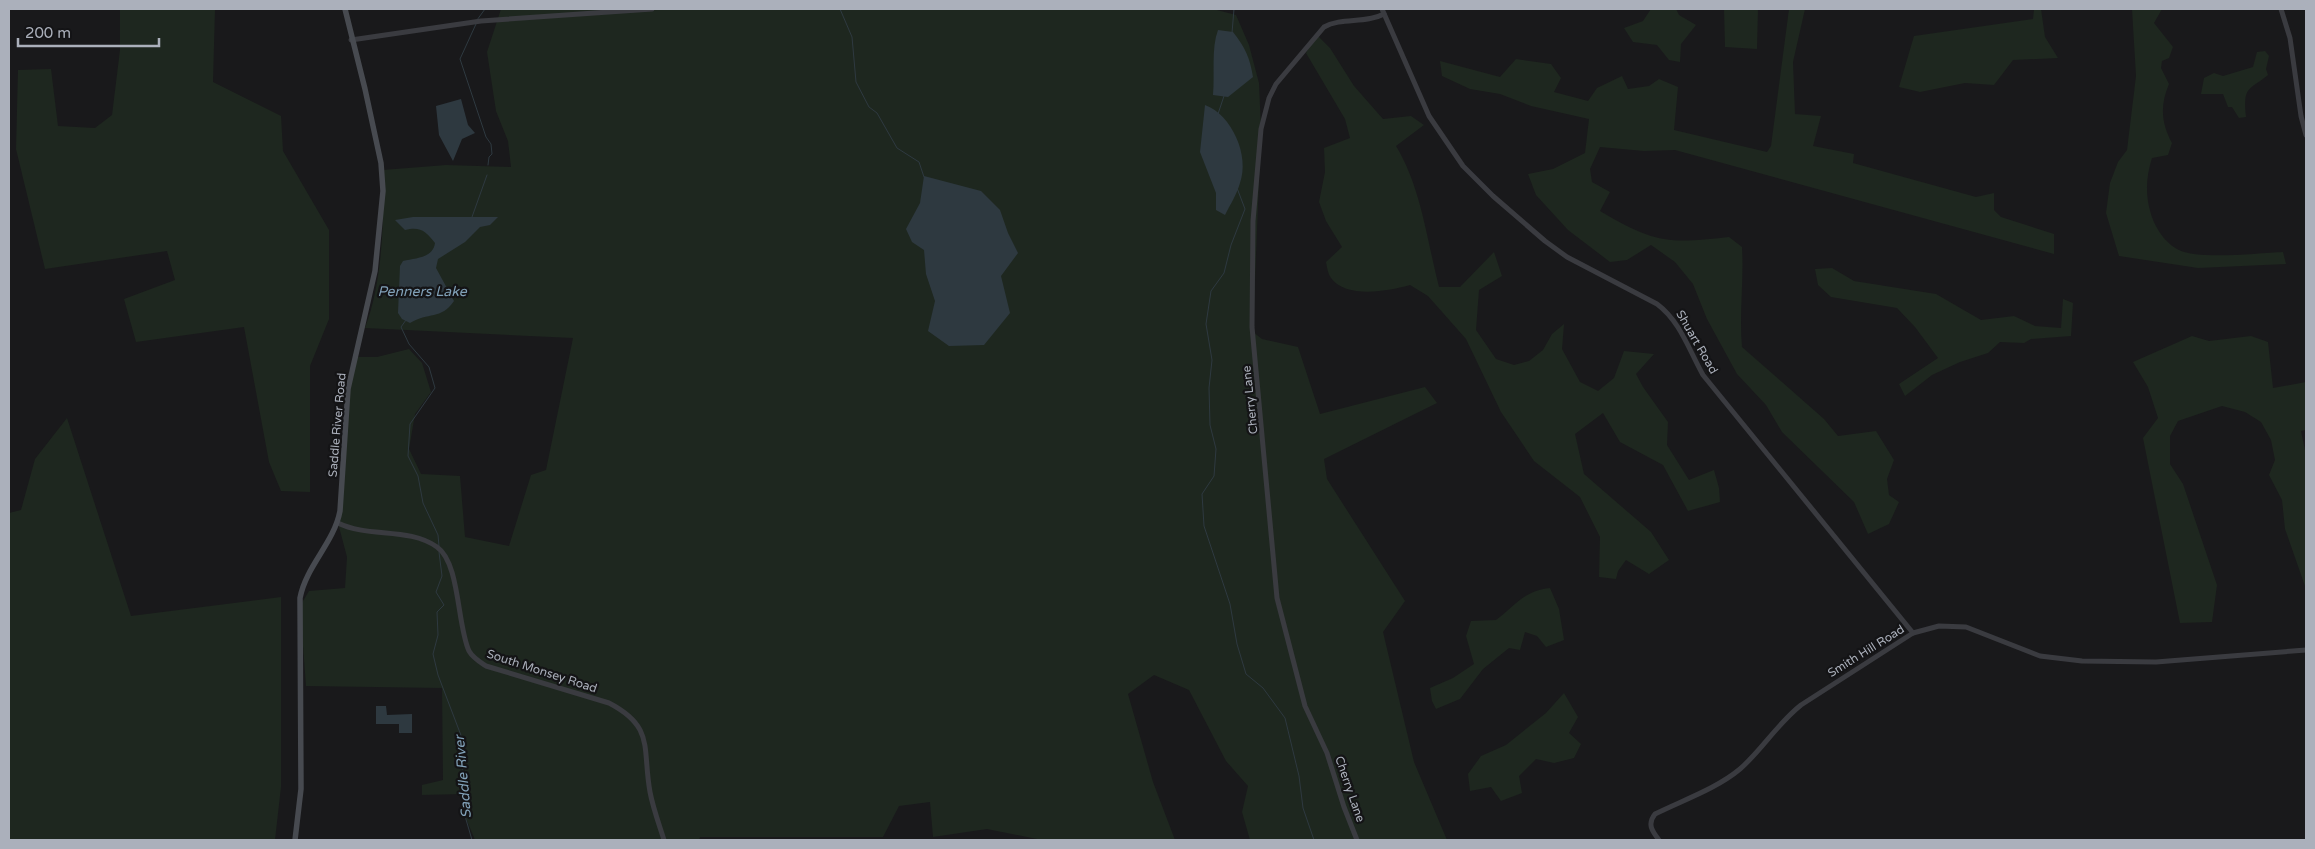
<svg xmlns="http://www.w3.org/2000/svg" width="2315" height="849" viewBox="0 0 2315 849" font-family="'Varela Round',sans-serif">
  <style>
    .green { fill: #1e271f }
    .water { fill: #2e3940 }
    .lines { fill: none; stroke-linecap: round; stroke-linejoin: round }
    .stream { stroke: #2e3940; stroke-width: 1 }
    .tertiary { stroke: #3a3b40; stroke-width: 5 }
    .secondary { stroke: #474a50; stroke-width: 5.5 }
    .labels { text-anchor: middle; dominant-baseline: central; stroke-width: 4.5; stroke-linejoin: round; paint-order: stroke }
    .street-label { font-size: 12px; fill: #abb0bb; stroke: #141416 }
    .water-label { font-size: 14px; font-style: italic; fill: #81a0b7; stroke: #141416 }
  </style>
  <rect width="100%" height="100%" fill="#19191b"/>
  <g class="green">
    <polygon points="120,9 215,9 213,82 281,116 283,151 329,230 329,319 310,366 310,492 281,491 269,462 244,327 136,342 124,299 175,280 167,251 45,269 16,149 18,70 51,69 58,126 95,128 112,115 120,50"/>
    <path d="M 501,9 L 1213,9 L 1236,15 L 1249,45 L 1259,83 L 1261,129 L 1253,332 L 1262,339 L 1298,347 L 1320,414 L 1425,387 L 1437,403 L 1324,459 L 1327,479 L 1405,601 L 1383,632 L 1414,762 L 1447,840 L 1250,840 L 1242,812 L 1248,786 L 1226,761 L 1189,690 L 1154,675 L 1128,694 L 1153,782 L 1175,840 L 1042,840 L 987,829 L 933,837 L 930,802 L 899,806 L 883,837 L 700,837 L 699,840 L 475,840 L 465,816 L 462,794 L 422,795 L 422,785 L 443,780 L 442,688 L 306,686 L 300,606 L 309,591 L 345,588 L 347,557 L 338,523 L 342,448 L 354,357 L 377,357 L 409,349 L 422,363 L 431,392 L 415,414 L 409,449 L 421,474 L 460,476 L 465,537 L 509,546 L 531,475 L 546,470 L 573,338 L 365,328 C 383,280 384,220 383,170 L 446,165 L 511,167 L 508,141 L 496,111 L 487,52 Z"/>
    <polygon points="1651,9 1676,9 1679,15 1696,25 1681,44 1680,62 1669,60 1657,45 1633,42 1624,28 1643,21"/>
    <polygon points="1724,9 1758,9 1757,49 1725,47"/>
    <path d="M 1789,9 L 1805,9 L 1793,62 L 1795,114 L 1821,116 L 1813,146 L 1854,154 L 1853,163 L 1976,197 L 1994,193 L 1994,210 L 2001,217 L 2054,234 L 2054,254 L 1675,150 L 1644,151 L 1600,147 L 1590,169 L 1592,182 L 1610,192 L 1600,211 C 1654,243 1668,244 1729,237 L 1742,247 C 1744,281 1739,314 1742,347 L 1824,419 L 1838,436 L 1876,431 L 1894,460 L 1887,479 L 1889,495 L 1899,502 L 1889,524 L 1868,534 L 1854,502 L 1782,432 L 1766,405 L 1737,374 L 1707,319 L 1693,284 L 1675,262 L 1651,245 L 1627,260 L 1610,262 L 1568,230 L 1536,195 L 1528,174 L 1553,169 L 1585,153 L 1589,119 L 1531,106 L 1500,94 L 1470,89 L 1442,76 L 1440,61 L 1500,77 L 1516,59 L 1551,64 L 1561,78 L 1554,92 L 1588,101 L 1597,88 L 1622,76 L 1628,89 L 1649,86 L 1659,79 L 1678,87 L 1674,130 L 1767,152 L 1771,146 Z"/>
    <polygon points="2034,9 2041,9 2045,37 2058,58 2013,60 1994,85 1965,83 1920,92 1899,87 1914,36 2033,19"/>
    <path d="M 2132,9 L 2162,9 L 2154,23 L 2173,47 L 2169,58 L 2162,61 L 2161,68 L 2169,84 C 2160,105 2161,123 2172,143 L 2168,155 L 2152,158 C 2146,177 2145,195 2151,214 C 2155,228 2166,244 2179,250 C 2199,260 2259,253 2283,252 L 2286,264 L 2198,268 L 2119,256 L 2106,213 L 2110,183 L 2118,162 L 2127,150 L 2136,76 Z"/>
    <path d="M 1316,34 L 1330,48 L 1354,86 L 1383,119 L 1411,116 L 1424,125 L 1396,146 C 1421,187 1427,240 1439,287 L 1460,287 L 1494,252 L 1502,276 L 1479,290 L 1476,330 L 1496,359 L 1514,365 L 1529,361 L 1543,350 L 1552,334 L 1564,324 L 1562,349 L 1580,382 L 1598,391 L 1614,378 L 1624,351 L 1654,354 L 1636,374 L 1643,387 L 1668,422 L 1667,445 L 1689,480 L 1714,470 L 1719,488 L 1720,502 L 1688,511 L 1663,465 L 1620,442 L 1603,413 L 1575,434 L 1584,474 L 1651,532 L 1669,560 L 1649,574 L 1626,560 L 1618,571 L 1616,579 L 1599,577 L 1600,537 L 1580,497 L 1534,461 L 1501,412 L 1466,339 L 1428,296 L 1410,285 C 1389,291 1346,299 1331,278 C 1328,274 1327,267 1326,262 L 1342,247 L 1326,221 L 1319,202 L 1325,172 L 1324,148 L 1350,138 L 1345,119 L 1306,53 Z"/>
    <path d="M 2265,51 L 2269,56 L 2266,69 L 2268,75 C 2248,91 2243,86 2246,117 L 2239,118 L 2232,107 L 2228,107 L 2223,94 L 2201,94 L 2204,78 L 2214,73 L 2223,76 L 2253,67 L 2257,52 Z"/>
    <polygon points="1832,268 1854,281 1936,294 1981,320 2014,316 2035,326 2061,328 2063,299 2073,303 2071,336 2031,339 2024,343 2000,342 1988,353 1960,362 1932,375 1905,396 1899,384 1938,358 1915,327 1897,308 1831,297 1818,285 1815,269"/>
    <polygon points="2192,336 2209,341 2251,336 2268,342 2273,388 2306,382 2306,430 2301,431 2306,455 2306,589 2285,529 2282,500 2269,475 2275,460 2271,440 2261,422 2245,412 2222,406 2178,421 2170,436 2170,464 2183,484 2217,585 2212,622 2180,623 2143,438 2158,418 2148,387 2133,362"/>
    <polygon points="67,418 131,616 281,597 281,787 275,840 9,840 9,513 21,510 35,459"/>
    <path d="M 1550,588 L 1559,609 L 1564,640 L 1546,647 L 1537,636 L 1525,632 L 1520,650 L 1509,648 L 1483,669 L 1460,699 L 1436,709 L 1432,701 L 1430,688 L 1453,678 L 1474,664 L 1466,636 L 1471,621 L 1496,620 C 1515,606 1523,591 1550,588 Z"/>
    <polygon points="1564,693 1578,717 1569,733 1581,744 1574,758 1554,763 1536,759 1519,776 1522,793 1501,801 1491,787 1470,791 1468,774 1481,756 1506,745 1546,713"/>
  </g>
  <g class="water">
    <path d="M 1218,30 L 1233,32 C 1245,47 1250,58 1253,77 L 1228,97 L 1213,95 C 1215,73 1211,49 1218,30 Z"/>
    <polygon points="461,99 468,125 475,133 462,139 453,161 439,135 436,106"/>
    <path d="M 1205,105 C 1232,115 1250,156 1240,183 C 1237,194 1230,205 1225,215 L 1216,210 L 1216,193 L 1200,152 Z"/>
    <polygon points="924,176 981,191 1000,210 1008,233 1018,253 1001,276 1010,313 984,345 949,346 928,331 935,301 926,274 924,250 912,242 906,229 920,203"/>
    <path d="M 413,217 L 498,217 L 490,225 L 480,227 L 465,242 L 438,259 L 436,268 L 454,301 C 441,320 428,312 410,323 L 402,319 L 398,313 L 400,266 L 403,261 C 416,258 433,258 435,243 C 426,231 420,226 405,230 L 395,220 Z"/>
    <polygon points="376,706 386,706 387,715 412,714 412,733 399,733 399,724 376,724"/>
  </g>
  <g class="lines">
    <g class="stream">
      <polyline points="840,9 852,37 856,82 869,107 877,113 897,148 919,162 924,177"/>
      <polyline points="477,20 485,9"/>
      <polyline points="476,24 460,59 486,137 491,144 492,154 489,157 488,165"/>
      <polyline points="1232,33 1234,9"/>
      <polyline points="1218,114 1224,96"/>
      <polyline points="1237,188 1245,209 1231,245 1224,273 1211,291 1206,324 1212,360 1209,388 1210,425 1216,449 1214,476 1202,494 1204,526 1230,604 1237,644 1246,674 1263,688 1285,718 1299,776 1303,808 1314,840"/>
      <polyline points="472,217 487,175"/>
      <polyline points="406,320 401,327 409,344 429,367 435,388 410,424 408,456 418,476 423,503 438,535 439,546"/>
      <polyline points="439,552 442,576 436,592 444,605 437,612 438,635 433,654 438,675 462,738 462,767 466,783 465,816 472,840"/>
    </g>
    <g class="tertiary">
      <path d="M 1382,9 L 1429,116 L 1463,166 L 1493,196 L 1545,241 L 1567,257 L 1657,304 C 1680,321 1689,350 1703,375 L 1913,633"/>
      <polyline points="2281,9 2290,38 2301,116 2306,135"/>
      <polyline points="351,40 481,21 652,9"/>
      <path d="M 338,523 C 368,538 409,527 437,547 C 460,563 457,625 469,651 C 473,658 480,662 486,666 L 609,703 C 655,727 642,748 650,792 C 653,808 659,824 664,840"/>
      <path d="M 1357,840 L 1344,807 L 1327,753 L 1305,706 L 1277,598 L 1252,327 L 1253,221 L 1261,129 L 1269,98 L 1276,84 L 1324,27 C 1342,17 1365,24 1384,14"/>
      <path d="M 1659,840 C 1652,831 1647,824 1655,814 C 1683,800 1716,789 1740,769 C 1762,750 1777,724 1801,705 L 1913,633 L 1939,626 L 1966,627 L 2040,656 L 2082,661 L 2156,662 L 2306,650"/>
    </g>
    <path class="secondary" d="M 295,840 L 301,789 L 300,598 C 306,566 334,543 340,511 L 348,389 L 375,271 L 383,191 L 381,163 L 365,89 L 345,9"/>
  </g>
  <g class="labels">
    <g class="street-label">
      <text transform="translate(1697 342) rotate(60)">Shuart Road</text>
      <text transform="translate(1250 400) rotate(-96)">Cherry Lane</text>
      <text transform="translate(337 425) rotate(-85)">Saddle River Road</text>
      <text transform="translate(1866 651) rotate(-32)">Smith Hill Road</text>
      <text transform="translate(542 671) rotate(18)">South Monsey Road</text>
      <text transform="translate(1350 789) rotate(71)">Cherry Lane</text>
    </g>
    <g class="water-label">
      <text x="422" y="291">Penners Lake</text>
      <text transform="translate(463 777) rotate(-95)">Saddle River</text>
    </g>
  </g>
  <rect width="2315" height="849" fill="none" stroke="#abb0bb" stroke-width="20"/>
  <path d="M18 38v8h141v-8" fill="none" stroke="#abb0bb" stroke-width="2.5"/>
  <text x="25" y="38" font-size="15" fill="#abb0bb" stroke="#141416" stroke-width="4" paint-order="stroke">200 m</text>
</svg>
